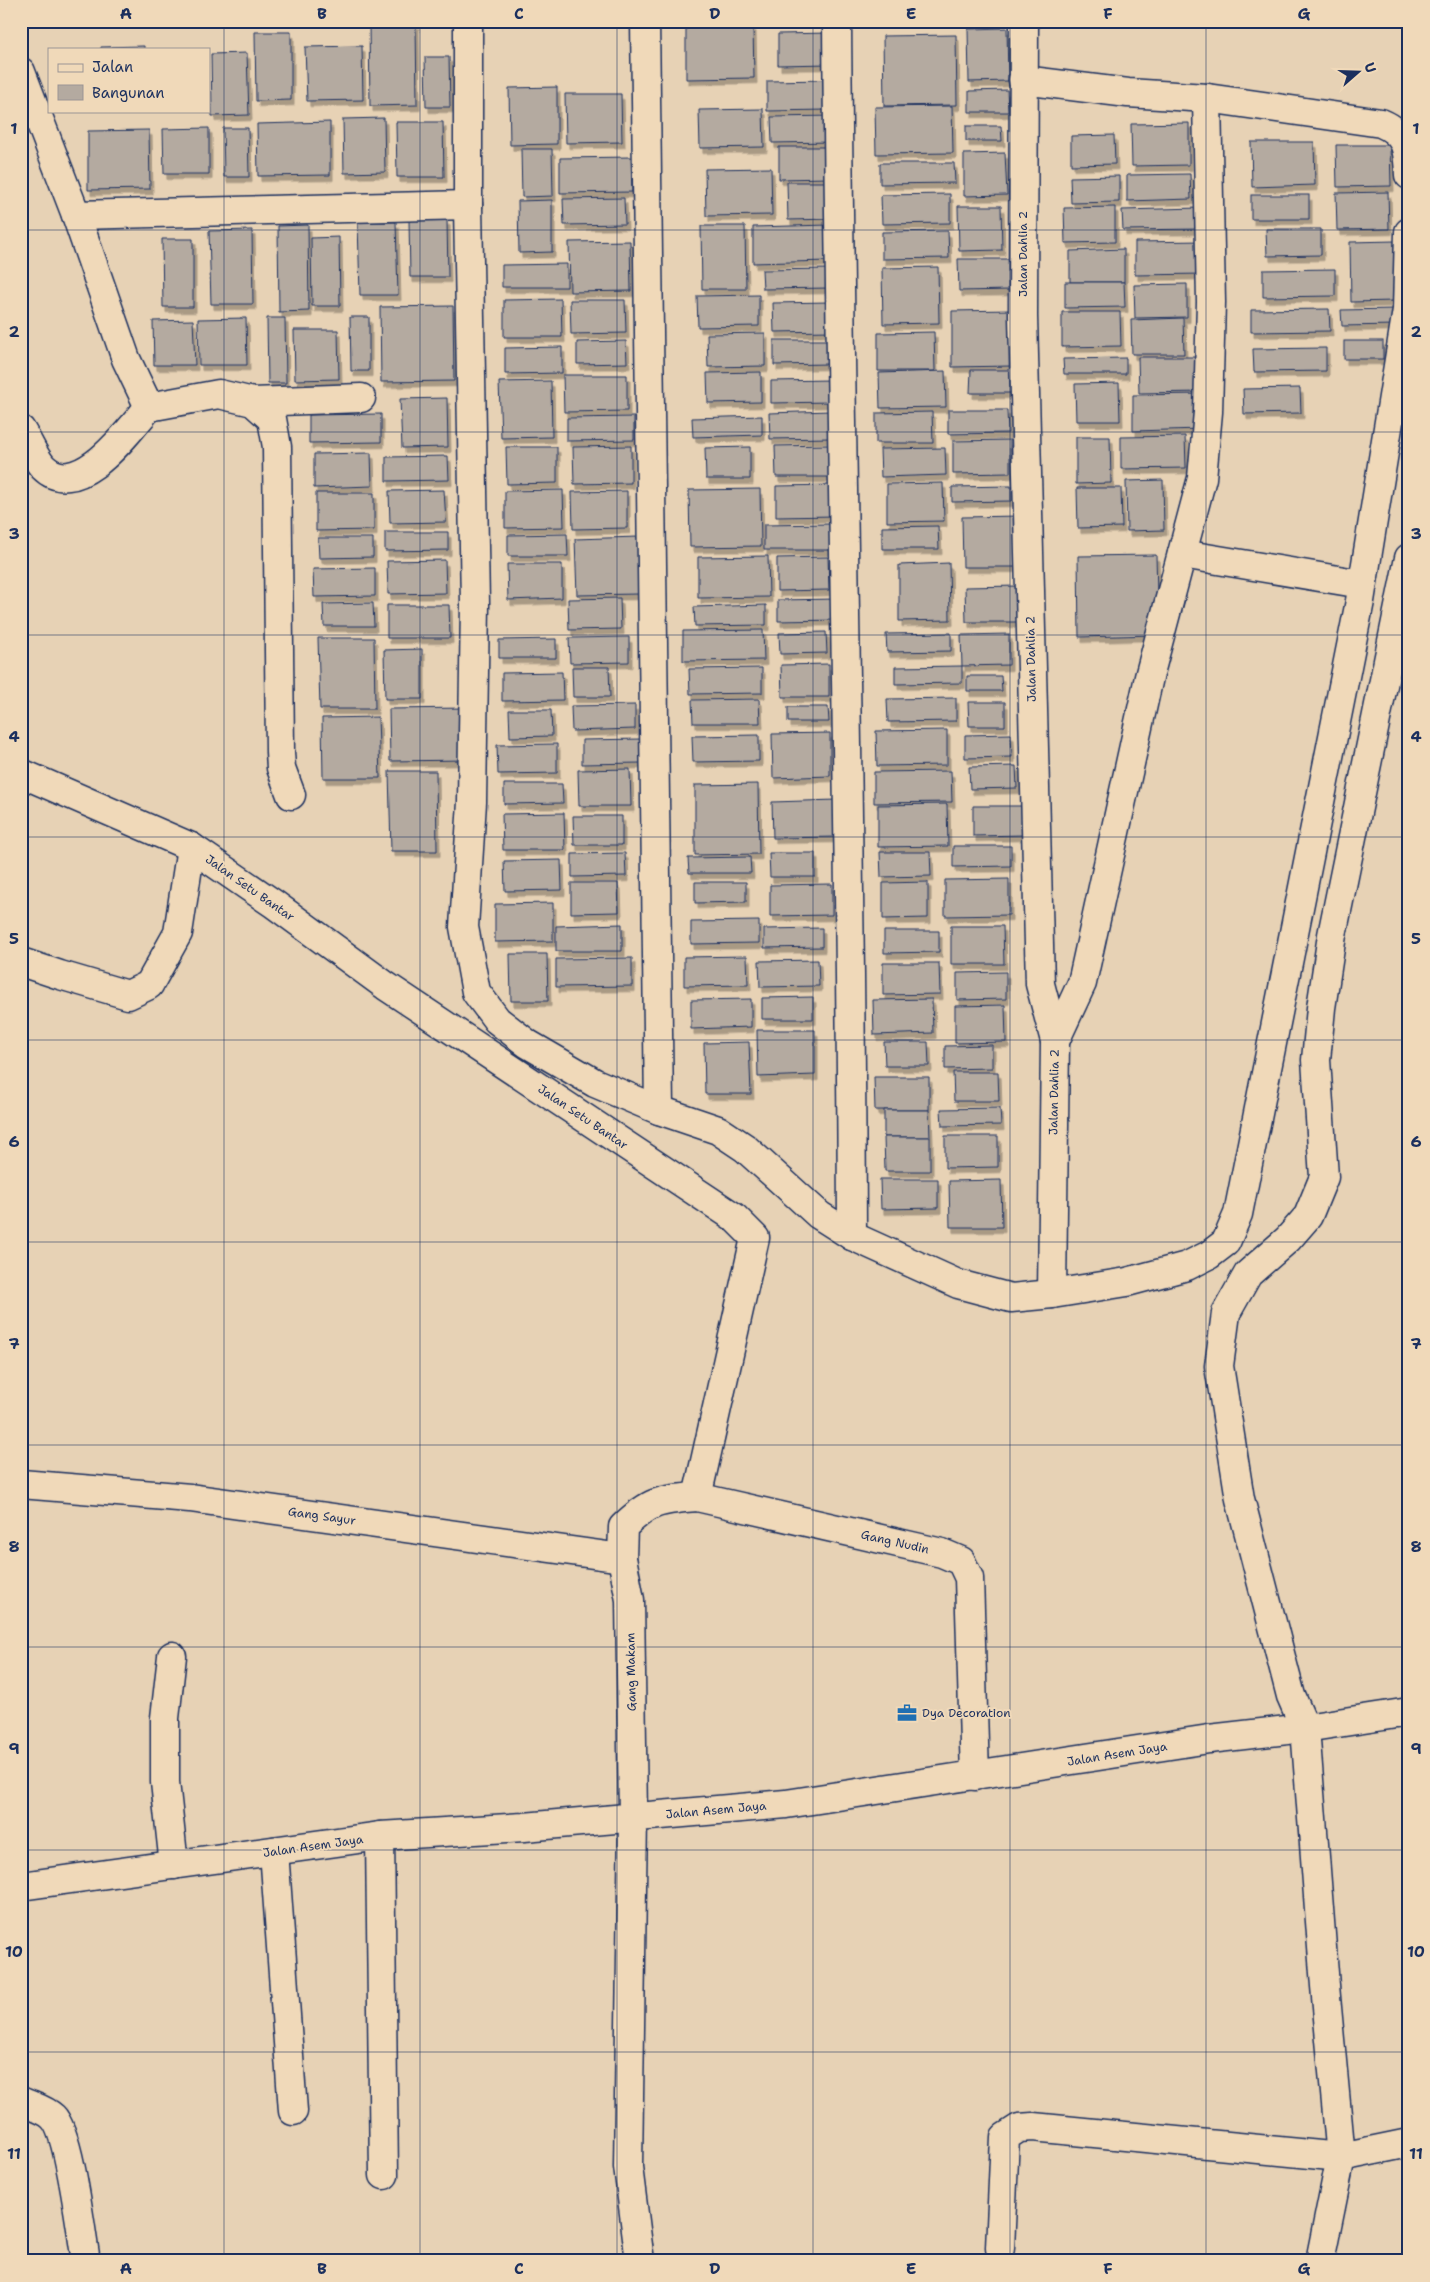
<svg xmlns="http://www.w3.org/2000/svg" width="1430" height="2282" viewBox="0 0 1430 2282" font-family="'Shantell Sans',sans-serif">
  <style>
    .building { fill: #b4aaa0; stroke: #1b2f5e; filter: url(#shadow) }
    .lines { fill: none; stroke-linecap: round; stroke-linejoin: round }
    .minor-casing { stroke: #1b2f5e; stroke-width: 31 }
    .secondary-casing { stroke: #1b2f5e; stroke-width: 31 }
    .minor { stroke: #f0d9b9; stroke-width: 28 }
    .secondary { stroke: #f0d9b9; stroke-width: 28 }
    .grid { fill: none; stroke: #1b2f5e; stroke-width: 1; stroke-opacity: 0.55 }
    .labels { text-anchor: middle; dominant-baseline: central; stroke-width: 4; stroke-linejoin: round; paint-order: stroke }
    .street-label { font-size: 12px; fill: #1b2f5e; stroke: #f0d9b9 }
    .poi-label { font-size: 12px; fill: #1b2f5e; stroke: #f0d9b9; text-anchor: start }
    .neatline { fill: none; stroke: #1b2f5e; stroke-width: 2 }
    .grid-label { font-size: 16px; text-anchor: middle; font-weight: bold; fill: #1b2f5e }
  </style>
  <defs>
    <filter id="shadow"><feDropShadow dx="3" dy="5.5" stdDeviation="0" flood-color="#0004"/></filter>
  </defs>
  <rect width="100%" height="100%" fill="#e7d2b5"/>
  <filter id="ink" filterUnits="userSpaceOnUse"><feTurbulence type="fractalNoise" baseFrequency=".02" numOctaves="2"/><feDisplacementMap in="SourceGraphic" scale="10" xChannelSelector="R" yChannelSelector="G"/><feConvolveMatrix kernelMatrix="1 2 1 2 8 2 1 2 1" color-interpolation-filters="sRGB"/></filter>
  <g filter="url(#ink)">
    <g class="building">
      <polygon points="416,23 417,105 370,106 369,24"/>
      <polygon points="753,26 754,78 686,79 686,27"/>
      <polygon points="1007,28 1008,81 969,82 968,29"/>
      <polygon points="255,32 291,32 291,100 256,101"/>
      <polygon points="830,33 830,64 778,65 778,34"/>
      <polygon points="956,35 957,105 884,106 883,36"/>
      <polygon points="144,46 144,49 101,49 101,47"/>
      <polygon points="362,46 363,100 307,101 305,47"/>
      <polygon points="247,53 249,115 212,116 211,54"/>
      <polygon points="425,57 449,57 450,107 426,107"/>
      <polygon points="827,80 827,110 767,111 767,81"/>
      <polygon points="557,87 557,144 510,145 509,88"/>
      <polygon points="1007,90 1008,112 969,112 969,91"/>
      <polygon points="565,94 621,94 622,142 566,143"/>
      <polygon points="952,106 953,153 876,154 875,107"/>
      <polygon points="763,109 764,147 700,148 699,110"/>
      <polygon points="832,116 833,142 772,143 771,117"/>
      <polygon points="384,118 385,172 344,173 343,119"/>
      <polygon points="330,122 330,175 258,176 257,124"/>
      <polygon points="396,122 443,122 444,177 397,177"/>
      <polygon points="1189,123 1189,165 1132,166 1131,124"/>
      <polygon points="966,126 1001,126 1002,141 966,141"/>
      <polygon points="209,128 209,174 164,174 163,129"/>
      <polygon points="223,128 248,128 249,177 224,177"/>
      <polygon points="149,130 150,189 88,190 88,131"/>
      <polygon points="1114,135 1115,164 1071,165 1071,136"/>
      <polygon points="1251,142 1314,142 1315,185 1252,187"/>
      <polygon points="1336,145 1390,145 1391,186 1337,187"/>
      <polygon points="779,147 829,147 829,178 779,179"/>
      <polygon points="521,149 552,149 553,196 522,197"/>
      <polygon points="1005,153 1007,195 964,196 964,154"/>
      <polygon points="631,157 632,192 560,193 560,158"/>
      <polygon points="880,163 954,163 955,183 880,184"/>
      <polygon points="771,168 772,215 706,216 705,169"/>
      <polygon points="1190,174 1191,199 1127,201 1127,175"/>
      <polygon points="1119,176 1119,202 1071,203 1070,177"/>
      <polygon points="787,182 833,182 834,219 788,220"/>
      <polygon points="1388,192 1389,229 1337,230 1336,193"/>
      <polygon points="950,194 950,223 882,224 881,195"/>
      <rect x="1251" y="195" width="58" height="24"/>
      <polygon points="624,198 625,224 564,225 563,199"/>
      <polygon points="552,200 552,252 519,253 518,201"/>
      <polygon points="958,206 1001,206 1002,250 959,251"/>
      <polygon points="1115,207 1115,242 1065,243 1064,208"/>
      <polygon points="1199,208 1199,229 1123,230 1122,210"/>
      <polygon points="409,220 447,220 448,277 410,277"/>
      <polygon points="358,222 396,222 398,295 360,295"/>
      <polygon points="308,225 309,311 279,312 278,226"/>
      <polygon points="828,225 829,261 753,263 753,227"/>
      <polygon points="701,226 745,226 746,289 702,289"/>
      <polygon points="1266,229 1321,229 1321,255 1267,256"/>
      <polygon points="252,230 253,304 211,304 209,231"/>
      <polygon points="948,231 949,258 882,259 882,232"/>
      <polygon points="339,237 340,306 312,306 311,238"/>
      <polygon points="162,239 193,239 193,307 163,307"/>
      <polygon points="630,241 631,291 570,292 569,242"/>
      <polygon points="1203,241 1204,274 1135,275 1135,242"/>
      <polygon points="1395,241 1395,301 1351,302 1350,242"/>
      <polygon points="1124,249 1124,282 1070,282 1070,251"/>
      <polygon points="958,259 1009,259 1010,290 959,291"/>
      <polygon points="567,264 567,287 502,287 502,265"/>
      <polygon points="938,267 939,323 883,324 882,268"/>
      <polygon points="830,269 831,288 763,289 762,270"/>
      <polygon points="1335,269 1335,296 1263,297 1263,270"/>
      <polygon points="1065,282 1124,282 1125,307 1065,308"/>
      <polygon points="1187,284 1187,317 1135,318 1134,285"/>
      <polygon points="759,295 759,326 698,327 697,296"/>
      <polygon points="561,299 562,337 504,337 504,300"/>
      <polygon points="570,300 625,300 626,333 571,334"/>
      <polygon points="830,302 831,331 774,332 773,303"/>
      <polygon points="453,306 454,381 381,382 380,307"/>
      <polygon points="1329,309 1330,331 1251,332 1251,310"/>
      <polygon points="1395,309 1395,325 1342,326 1341,310"/>
      <polygon points="1011,310 1012,366 952,367 952,311"/>
      <polygon points="1062,312 1120,312 1121,346 1062,347"/>
      <polygon points="350,317 369,317 369,371 351,371"/>
      <polygon points="246,318 247,365 199,365 198,319"/>
      <polygon points="267,318 285,318 286,383 268,383"/>
      <polygon points="1183,318 1184,354 1132,354 1131,320"/>
      <polygon points="193,320 195,365 154,365 153,321"/>
      <polygon points="294,330 338,330 339,379 295,380"/>
      <polygon points="934,332 935,371 878,371 878,333"/>
      <polygon points="765,333 765,366 708,367 707,334"/>
      <polygon points="774,340 829,340 829,364 774,365"/>
      <polygon points="626,341 627,363 577,364 577,342"/>
      <rect x="1344" y="341" width="39" height="18"/>
      <polygon points="562,347 562,373 505,374 505,348"/>
      <polygon points="1326,348 1326,371 1254,372 1253,349"/>
      <polygon points="1138,357 1200,357 1201,392 1139,393"/>
      <polygon points="1126,358 1126,374 1064,374 1063,359"/>
      <polygon points="971,370 1014,370 1014,393 970,393"/>
      <polygon points="945,371 946,407 880,408 879,373"/>
      <polygon points="761,372 761,402 708,403 707,373"/>
      <polygon points="563,375 627,375 627,411 564,412"/>
      <polygon points="831,380 832,402 771,403 771,381"/>
      <polygon points="551,381 552,437 501,438 499,382"/>
      <polygon points="1119,383 1120,421 1076,421 1075,384"/>
      <polygon points="1300,388 1301,413 1244,414 1243,389"/>
      <polygon points="1201,394 1201,429 1133,431 1133,395"/>
      <polygon points="447,398 448,447 402,448 400,399"/>
      <polygon points="948,410 1007,410 1008,433 948,434"/>
      <polygon points="830,411 831,438 770,439 769,413"/>
      <polygon points="932,412 933,443 876,443 876,413"/>
      <polygon points="381,414 381,442 309,443 309,415"/>
      <polygon points="762,416 762,435 693,437 692,418"/>
      <polygon points="634,417 634,440 567,441 567,418"/>
      <polygon points="1185,436 1186,468 1121,469 1121,437"/>
      <polygon points="1076,437 1110,437 1111,483 1076,484"/>
      <polygon points="1010,440 1010,473 953,474 953,441"/>
      <polygon points="829,445 830,477 776,477 775,446"/>
      <polygon points="631,446 631,483 574,484 573,447"/>
      <polygon points="506,447 557,447 557,483 507,484"/>
      <polygon points="750,447 750,479 706,479 705,448"/>
      <polygon points="945,448 946,475 881,477 880,449"/>
      <polygon points="371,453 372,486 314,488 314,454"/>
      <polygon points="448,456 449,480 386,481 386,457"/>
      <polygon points="1163,480 1164,530 1127,531 1126,481"/>
      <polygon points="943,483 944,521 887,522 887,484"/>
      <polygon points="835,485 836,516 776,517 776,486"/>
      <polygon points="1011,486 1011,501 952,502 952,487"/>
      <polygon points="1077,488 1121,488 1122,527 1078,528"/>
      <polygon points="760,489 761,546 690,547 689,490"/>
      <polygon points="444,490 446,522 390,523 389,491"/>
      <polygon points="563,490 564,527 505,528 505,491"/>
      <polygon points="627,491 627,528 573,529 572,492"/>
      <polygon points="316,493 374,493 374,530 316,531"/>
      <polygon points="1020,516 1021,567 963,567 962,517"/>
      <polygon points="831,524 832,550 764,550 764,525"/>
      <polygon points="938,526 939,549 882,549 882,527"/>
      <polygon points="385,532 448,532 448,550 385,551"/>
      <polygon points="567,534 568,556 508,556 508,535"/>
      <polygon points="638,537 639,594 577,595 575,539"/>
      <polygon points="318,538 373,538 373,557 319,558"/>
      <polygon points="1156,555 1158,635 1079,637 1078,556"/>
      <polygon points="768,556 769,597 698,598 698,557"/>
      <polygon points="828,557 829,590 777,591 777,558"/>
      <polygon points="445,560 446,593 388,594 387,561"/>
      <polygon points="949,563 950,620 899,621 899,565"/>
      <polygon points="507,564 562,564 562,598 508,600"/>
      <polygon points="375,568 375,596 314,597 313,569"/>
      <polygon points="1018,586 1018,622 966,622 965,587"/>
      <polygon points="620,598 621,629 569,630 568,599"/>
      <polygon points="836,599 837,620 778,621 778,600"/>
      <polygon points="373,603 374,626 324,626 323,604"/>
      <polygon points="387,605 449,605 450,638 387,638"/>
      <polygon points="766,605 766,625 695,626 694,607"/>
      <polygon points="763,630 764,660 683,661 683,631"/>
      <polygon points="826,632 827,653 780,654 779,633"/>
      <polygon points="951,633 951,651 887,652 886,634"/>
      <polygon points="1009,634 1009,665 962,666 961,635"/>
      <polygon points="629,637 629,662 570,663 569,638"/>
      <polygon points="318,638 374,638 375,709 320,709"/>
      <polygon points="556,639 556,658 499,658 499,640"/>
      <polygon points="422,649 422,699 385,699 384,650"/>
      <polygon points="829,664 829,697 782,697 781,665"/>
      <polygon points="962,666 962,683 895,684 895,667"/>
      <polygon points="572,667 609,667 610,697 573,697"/>
      <polygon points="762,668 762,693 690,694 689,669"/>
      <polygon points="562,672 563,700 502,701 502,673"/>
      <polygon points="967,676 1001,676 1002,691 967,691"/>
      <polygon points="956,698 956,721 888,722 887,699"/>
      <polygon points="759,699 760,723 693,723 692,700"/>
      <polygon points="968,702 1005,702 1005,726 969,726"/>
      <polygon points="635,705 635,729 572,731 571,706"/>
      <polygon points="788,707 828,707 829,722 788,722"/>
      <polygon points="466,708 467,760 390,761 389,709"/>
      <polygon points="509,710 551,710 552,736 510,737"/>
      <polygon points="378,717 380,778 323,778 322,718"/>
      <polygon points="947,730 947,765 877,766 876,731"/>
      <polygon points="830,733 830,776 773,778 772,734"/>
      <polygon points="1011,734 1012,757 965,758 965,735"/>
      <polygon points="759,735 759,761 693,762 692,736"/>
      <polygon points="641,739 641,763 582,764 582,740"/>
      <polygon points="557,744 557,773 498,774 497,745"/>
      <polygon points="1016,766 1017,788 970,789 969,767"/>
      <polygon points="630,769 631,806 579,806 578,770"/>
      <polygon points="389,771 436,771 437,851 391,851"/>
      <polygon points="951,771 952,802 874,803 874,772"/>
      <polygon points="504,784 562,784 563,803 504,804"/>
      <polygon points="758,784 759,854 695,855 695,785"/>
      <polygon points="836,800 837,837 773,838 772,802"/>
      <polygon points="947,804 948,846 878,847 878,805"/>
      <polygon points="973,806 1024,806 1025,835 973,836"/>
      <polygon points="564,813 565,850 503,850 502,814"/>
      <polygon points="573,816 622,816 622,845 574,845"/>
      <polygon points="953,846 1011,846 1011,866 953,867"/>
      <polygon points="880,852 930,852 931,876 881,877"/>
      <polygon points="625,853 626,876 572,877 572,854"/>
      <polygon points="769,853 815,853 815,877 770,877"/>
      <polygon points="750,857 751,873 689,873 688,858"/>
      <polygon points="561,860 562,890 505,891 504,861"/>
      <polygon points="1009,879 1009,915 945,916 945,880"/>
      <polygon points="695,882 746,882 746,902 695,903"/>
      <polygon points="928,882 928,918 883,919 883,883"/>
      <polygon points="571,883 618,883 619,912 571,913"/>
      <polygon points="832,884 832,915 770,916 770,885"/>
      <polygon points="553,903 553,941 495,942 495,904"/>
      <polygon points="759,921 759,943 691,944 691,922"/>
      <polygon points="622,924 622,951 556,951 556,926"/>
      <polygon points="951,926 1003,926 1004,964 951,964"/>
      <polygon points="822,928 822,947 764,948 764,929"/>
      <polygon points="884,931 939,931 939,952 884,953"/>
      <polygon points="510,954 547,954 548,1001 511,1001"/>
      <polygon points="747,956 748,985 684,986 684,957"/>
      <polygon points="632,958 632,986 556,987 556,959"/>
      <polygon points="818,960 819,986 760,987 759,961"/>
      <polygon points="883,963 939,963 940,994 883,995"/>
      <polygon points="1006,972 1006,999 957,1000 957,973"/>
      <polygon points="813,997 813,1019 762,1019 762,998"/>
      <polygon points="751,999 751,1027 691,1029 691,1000"/>
      <polygon points="932,999 933,1033 874,1035 873,1000"/>
      <polygon points="1005,1005 1006,1042 955,1043 955,1006"/>
      <polygon points="757,1030 815,1030 815,1075 758,1077"/>
      <polygon points="749,1042 751,1094 705,1094 704,1043"/>
      <polygon points="884,1042 928,1042 929,1066 885,1066"/>
      <polygon points="992,1045 992,1068 945,1069 945,1046"/>
      <polygon points="953,1072 998,1072 999,1101 954,1101"/>
      <polygon points="874,1077 929,1077 929,1110 875,1110"/>
      <polygon points="1000,1108 1001,1125 942,1126 941,1109"/>
      <polygon points="884,1110 929,1110 930,1137 884,1137"/>
      <polygon points="945,1136 998,1136 998,1167 945,1168"/>
      <polygon points="884,1137 930,1137 930,1171 885,1171"/>
      <polygon points="880,1179 938,1179 938,1208 881,1209"/>
      <polygon points="1001,1180 1002,1227 950,1227 949,1181"/>
    </g>
    <g class="lines">
      <defs>
        <g id="minor">
          <polyline points="468,21 468,205 475,604 472,802 464,927 476,992 497,1020 528,1044 595,1083 659,1110 718,1130 745,1148 819,1215 852,1236 958,1284 1011,1298 1052,1294 1127,1282 1187,1266 1209,1255 1226,1242 1238,1214 1360,601 1407,310 1409,232"/>
          <polyline points="645,21 659,1110"/>
          <path d="M 837,21 C 840,426 851,831 852,1236"/>
          <polyline points="1024,21 1023,316 1040,984 1055,1041 1052,1294"/>
          <polyline points="21,72 76,215 126,359 149,407 219,394 253,402 272,419 277,447 280,752 281,768 291,795"/>
          <path d="M 1023,80 L 1128,93 L 1207,98 L 1381,123 C 1407,134 1408,149 1409,175"/>
          <polyline points="76,215 468,205"/>
          <polyline points="253,402 361,398"/>
          <path d="M 21,430 C 28,441 34,457 43,467 C 78,502 129,430 149,407"/>
          <polyline points="1182,554 1362,584"/>
          <polyline points="21,773 191,847 274,904 386,986 734,1217 755,1238 697,1497"/>
          <polyline points="21,962 60,975 128,995 149,985 178,933 191,847"/>
          <polyline points="1055,1041 1082,983 1149,677 1202,478 1208,412 1211,302 1207,98"/>
          <polyline points="21,1484 190,1498 622,1558"/>
          <polyline points="172,1656 165,1718 165,1782 174,1865"/>
          <polyline points="380,1836 384,2175"/>
          <polyline points="274,1851 293,2111"/>
          <path d="M 21,2101 C 31,2106 45,2109 53,2117 C 70,2134 81,2233 86,2261"/>
          <polyline points="1000,2248 1005,2137 1019,2128 1033,2127 1341,2157 1409,2143"/>
          <path d="M 640,2261 L 628,2167 L 633,1817 L 630,1600 L 622,1558 L 623,1527 C 651,1500 660,1500 697,1497 L 942,1553 L 961,1561 L 969,1578 L 975,1776"/>
          <polyline points="1320,2261 1341,2157 1325,1986 1305,1728 1291,1696 1240,1499 1219,1366 1226,1313 1248,1274 1288,1239 1308,1216 1324,1177 1316,1060 1321,1008 1332,935 1409,558"/>
        </g>
        <polyline id="secondary" points="21,1886 380,1836 524,1827 786,1804 1209,1739 1305,1728 1409,1712"/>
      </defs>
      <use href="#minor" class="minor-casing"/>
      <use href="#secondary" class="secondary-casing"/>
      <use href="#minor" class="minor"/>
      <use href="#secondary" class="secondary"/>
    </g>
  </g>
  <path class="grid" d="M 224,21 L 224,2261M 420,21 L 420,2261M 617,21 L 617,2261M 813,21 L 813,2261M 1010,21 L 1010,2261M 1206,21 L 1206,2261M 21,230 L 1409,230M 21,432 L 1409,432M 21,635 L 1409,635M 21,837 L 1409,837M 21,1040 L 1409,1040M 21,1242 L 1409,1242M 21,1445 L 1409,1445M 21,1647 L 1409,1647M 21,1850 L 1409,1850M 21,2052 L 1409,2052"/>
  <defs>
    <symbol id="office-bare" viewBox="-9 -9 18 18"><path d="M-6-3h4V-5.5h4V-3h4V5H-6ZM-1-4.5V-3h2v-1.5ZM-6 0V1H6V0Z" fill="#1f6fb2" stroke="#f0d9b9" stroke-width="2.5" paint-order="stroke"/></symbol>
  </defs>
  <g fill-rule="evenodd">
    <use href="#office-bare" x="893" y="1699" width="28" height="28"/>
  </g>
  <g class="labels">
    <g class="street-label">
      <text transform="translate(1023 254) rotate(-90)">Jalan Dahlia 2</text>
      <text transform="translate(1031 659) rotate(-91)">Jalan Dahlia 2</text>
      <text transform="translate(250 888) rotate(35)">Jalan Setu Bantar</text>
      <text transform="translate(1054 1092) rotate(-89)">Jalan Dahlia 2</text>
      <text transform="translate(583 1117) rotate(34)">Jalan Setu Bantar</text>
      <text transform="translate(322 1516) rotate(8)">Gang Sayur</text>
      <text transform="translate(895 1542) rotate(13)">Gang Nudin</text>
      <text transform="translate(631 1672) rotate(-91)">Gang Makam</text>
      <text transform="translate(1117 1754) rotate(-9)">Jalan Asem Jaya</text>
      <text transform="translate(716 1810) rotate(-5)">Jalan Asem Jaya</text>
      <text transform="translate(313 1846) rotate(-8)">Jalan Asem Jaya</text>
    </g>
    <g class="poi-label">
      <text x="922" y="1713">Dya Decoration</text>
    </g>
  </g>
  <rect width="1430" height="2282" fill="none" stroke="#f0d9b9" stroke-width="55"/>
  <rect x="48" y="48" width="162" height="65" fill="#f0d9b9" stroke="#9b9595"/>
  <rect x="58" y="64" width="25" height="8" fill="#f0d9b9" stroke="#9b9595"/>
  <text x="92" y="72" font-size="15" fill="#1b2f5e">Jalan</text>
  <rect x="58" y="85" width="25" height="15" fill="#b4aaa0" stroke="#9b9595"/>
  <text x="92" y="98" font-size="15" fill="#1b2f5e">Bangunan</text>
  <g transform="translate(1358 72) rotate(70)" stroke="#f0d9b9" stroke-width="4" paint-order="stroke">
  <path d="M0-4L9 19L0 12L-9 19Z" fill="#1b2f5e"/>
  <text y="-8" font-size="14" font-weight="bold" text-anchor="middle" fill="#1b2f5e">U</text>
  </g>
  <rect x="28" y="28" width="1374" height="2226" class="neatline"/>
  <g class="grid-label">
    <text x="126" y="19">A</text>
    <text x="322" y="19">B</text>
    <text x="519" y="19">C</text>
    <text x="715" y="19">D</text>
    <text x="911" y="19">E</text>
    <text x="1108" y="19">F</text>
    <text x="1304" y="19">G</text>
    <text x="14" y="134">1</text>
    <text x="1416" y="134">1</text>
    <text x="14" y="337">2</text>
    <text x="1416" y="337">2</text>
    <text x="14" y="539">3</text>
    <text x="1416" y="539">3</text>
    <text x="14" y="742">4</text>
    <text x="1416" y="742">4</text>
    <text x="14" y="944">5</text>
    <text x="1416" y="944">5</text>
    <text x="14" y="1147">6</text>
    <text x="1416" y="1147">6</text>
    <text x="14" y="1349">7</text>
    <text x="1416" y="1349">7</text>
    <text x="14" y="1552">8</text>
    <text x="1416" y="1552">8</text>
    <text x="14" y="1754">9</text>
    <text x="1416" y="1754">9</text>
    <text x="14" y="1957">10</text>
    <text x="1416" y="1957">10</text>
    <text x="14" y="2159">11</text>
    <text x="1416" y="2159">11</text>
    <text x="126" y="2274">A</text>
    <text x="322" y="2274">B</text>
    <text x="519" y="2274">C</text>
    <text x="715" y="2274">D</text>
    <text x="911" y="2274">E</text>
    <text x="1108" y="2274">F</text>
    <text x="1304" y="2274">G</text>
  </g>
</svg>
